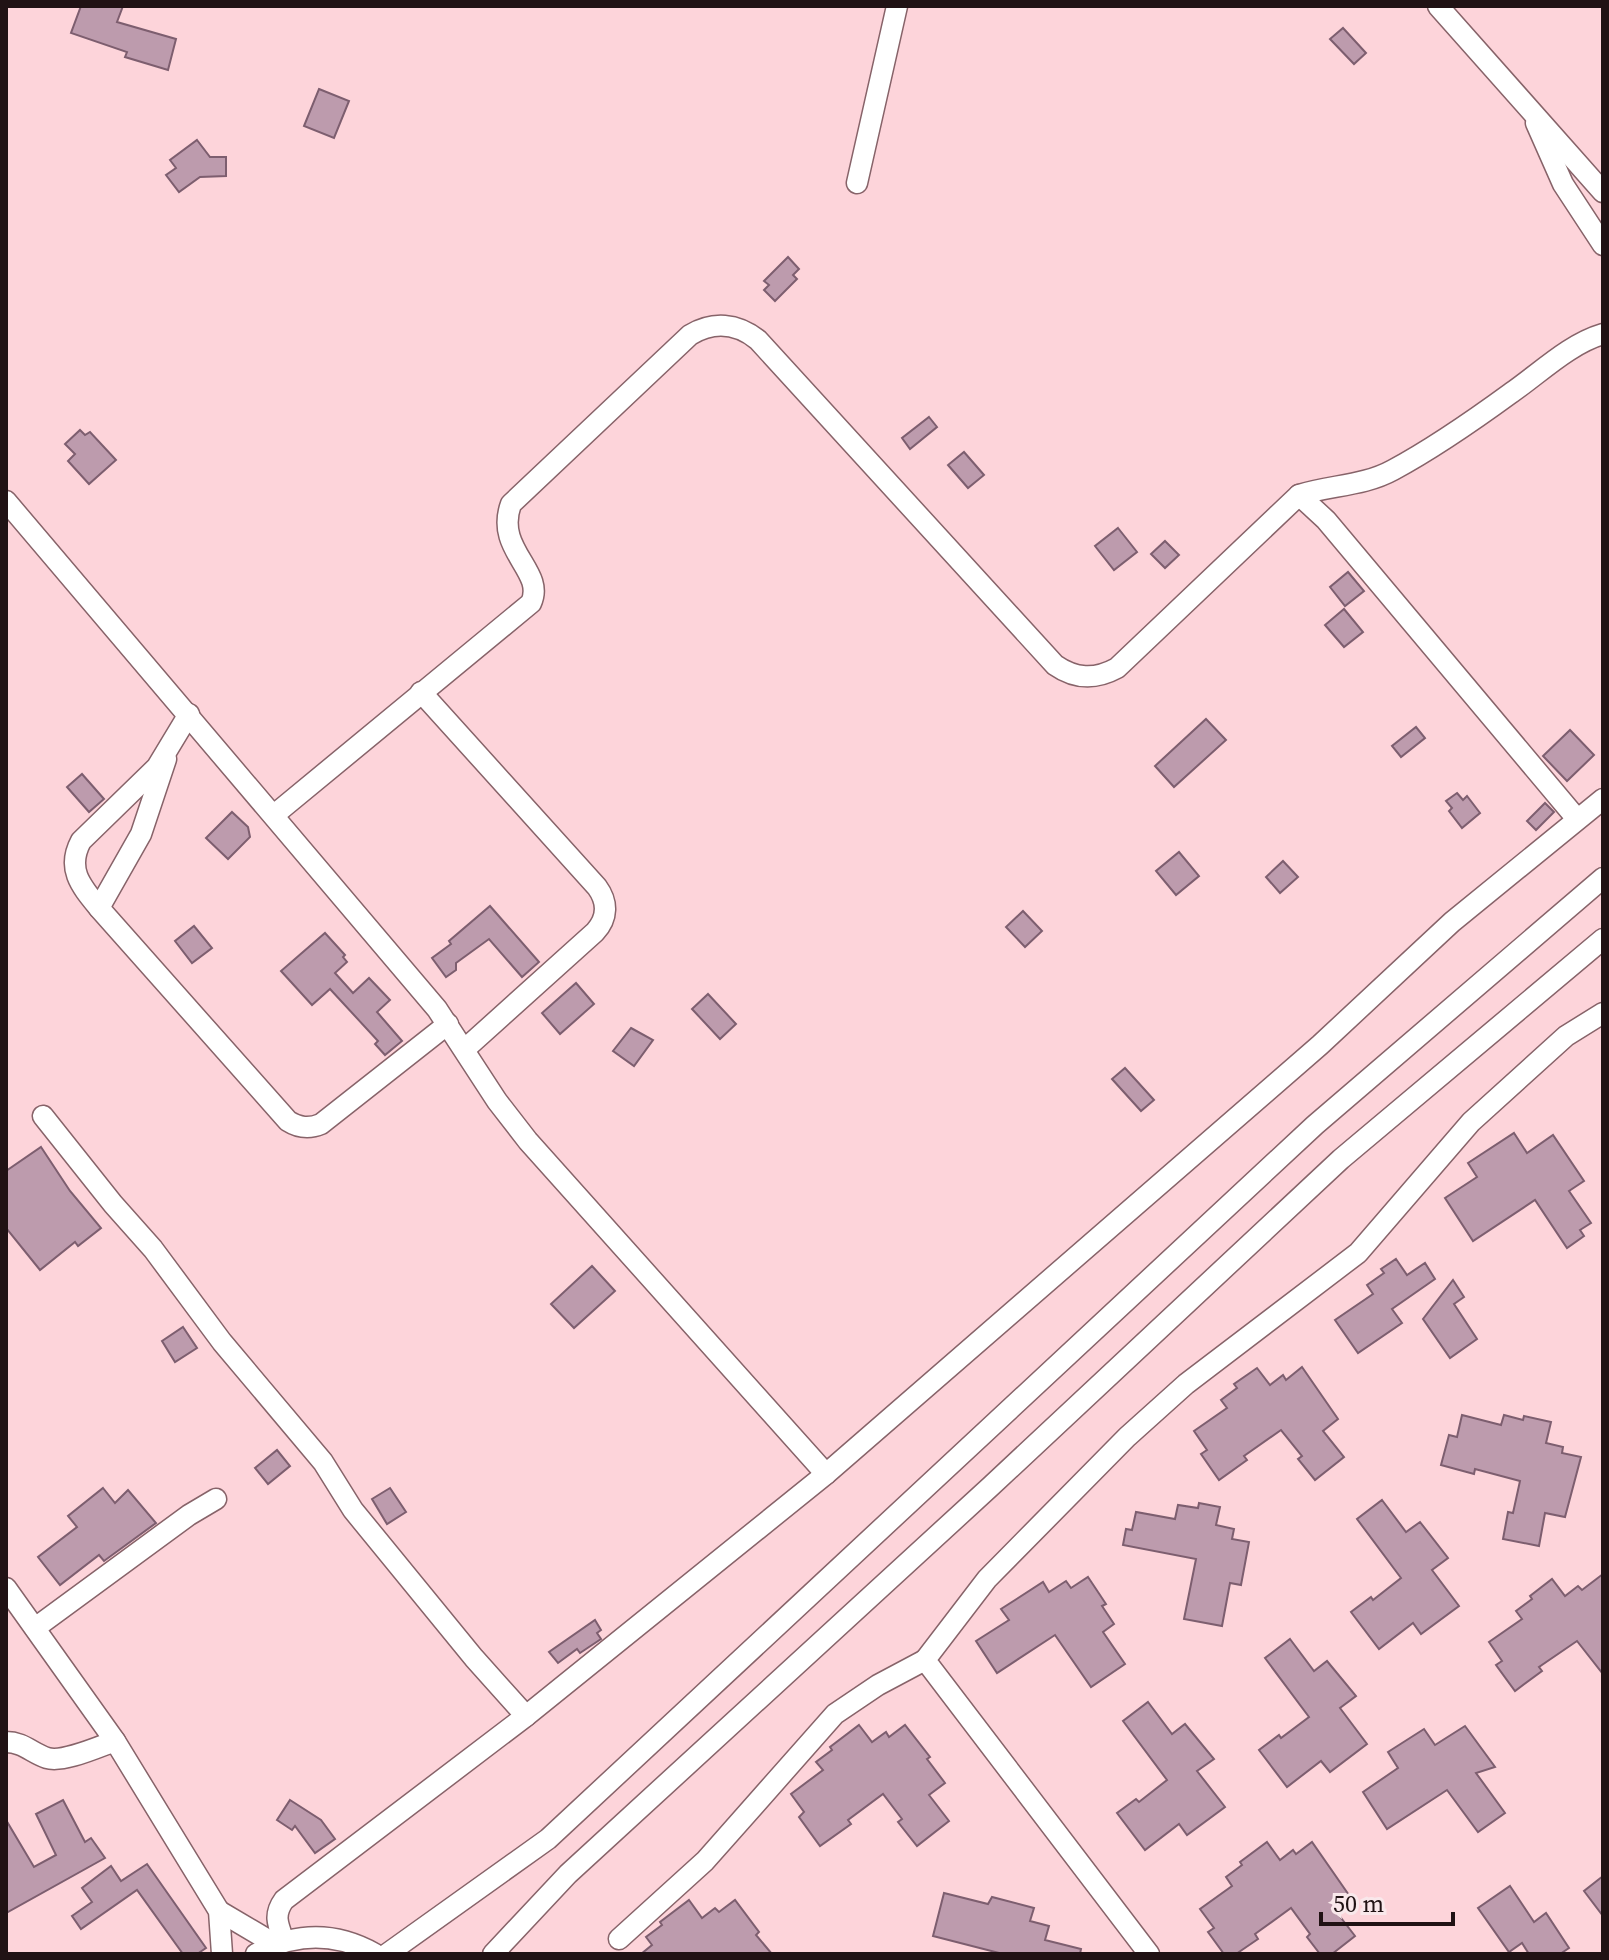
<svg xmlns="http://www.w3.org/2000/svg" width="1609" height="1960" viewBox="0 0 1609 1960" font-family="'Source Serif 4',serif">
  <style>
    .building { fill: #bd9bad; stroke: #7d5e6f; stroke-width: 2 }
    .lines { fill: none; stroke-linecap: round; stroke-linejoin: round }
    .street-casing { stroke: #876369; stroke-width: 23 }
    .street { stroke: #fff; stroke-width: 20 }
  </style>
  <rect width="100%" height="100%" fill="#fdd4da"/>
  <g class="building">
    <polygon points="81,6 123,6 117,22 176,39 168,70 125,57 127,52 71,33"/>
    <polygon points="1343,28 1366,53 1354,64 1330,39"/>
    <polygon points="319,89 349,101 334,138 304,126"/>
    <polygon points="197,140 210,157 226,157 226,176 200,177 179,192 166,175 176,168 170,160"/>
    <polygon points="788,257 799,269 793,275 797,279 775,301 764,290 769,285 764,281"/>
    <polygon points="929,417 937,427 910,449 902,438"/>
    <polygon points="80,430 85,435 90,432 116,460 89,484 68,461 75,454 65,444"/>
    <polygon points="964,452 984,475 968,488 948,465"/>
    <polygon points="1118,528 1137,552 1114,570 1095,546"/>
    <polygon points="1165,541 1179,555 1165,568 1151,554"/>
    <polygon points="1348,572 1364,591 1345,606 1330,587"/>
    <polygon points="1344,609 1363,632 1344,647 1325,625"/>
    <polygon points="1206,719 1226,740 1174,787 1155,766"/>
    <polygon points="1416,727 1425,738 1401,757 1392,746"/>
    <polygon points="1570,730 1594,755 1567,781 1543,756"/>
    <polygon points="82,774 104,799 89,812 67,787"/>
    <polygon points="1457,793 1463,800 1467,796 1480,813 1462,828 1449,811 1452,808 1446,801"/>
    <polygon points="1545,803 1554,812 1536,830 1527,821"/>
    <polygon points="232,812 248,827 250,837 228,859 206,838"/>
    <polygon points="1179,852 1199,876 1176,895 1156,871"/>
    <polygon points="1283,861 1298,877 1280,893 1266,877"/>
    <polygon points="490,906 539,962 522,977 489,939 456,963 456,970 446,977 432,958 451,944 449,941"/>
    <polygon points="1023,911 1042,931 1025,947 1006,927"/>
    <polygon points="194,926 212,948 192,963 175,941"/>
    <polygon points="325,933 345,955 343,957 347,962 335,973 353,993 369,978 390,1000 377,1012 402,1041 385,1055 375,1044 378,1041 330,989 312,1005 281,971"/>
    <polygon points="576,983 594,1004 560,1034 542,1013"/>
    <polygon points="708,994 736,1024 720,1039 692,1009"/>
    <polygon points="631,1028 653,1040 634,1066 613,1051"/>
    <polygon points="1125,1068 1154,1100 1141,1111 1112,1079"/>
    <polygon points="1514,1133 1527,1153 1553,1135 1584,1181 1569,1191 1591,1223 1580,1230 1584,1236 1567,1248 1535,1200 1473,1241 1445,1198 1477,1177 1468,1163"/>
    <polygon points="41,1147 70,1191 101,1228 78,1246 75,1242 40,1270 6,1228 6,1171"/>
    <polygon points="1396,1259 1407,1275 1425,1263 1435,1279 1392,1309 1402,1323 1358,1353 1335,1320 1373,1294 1367,1285 1384,1273 1381,1269"/>
    <polygon points="592,1266 615,1291 574,1328 551,1304"/>
    <polygon points="1453,1280 1464,1297 1454,1304 1477,1339 1450,1358 1423,1319"/>
    <polygon points="183,1327 197,1348 175,1362 162,1341"/>
    <polygon points="1302,1367 1338,1419 1323,1431 1344,1457 1315,1480 1298,1459 1302,1456 1281,1430 1244,1456 1247,1460 1219,1480 1201,1454 1207,1450 1194,1431 1227,1408 1221,1400 1237,1388 1234,1384 1257,1368 1270,1385 1283,1375 1286,1380"/>
    <polygon points="1462,1415 1501,1425 1504,1415 1523,1420 1524,1416 1551,1422 1546,1443 1563,1447 1562,1453 1581,1457 1565,1517 1545,1513 1539,1546 1503,1539 1508,1512 1513,1513 1520,1481 1475,1469 1474,1474 1441,1465 1449,1435 1457,1437"/>
    <polygon points="277,1450 290,1466 268,1484 255,1468"/>
    <polygon points="103,1488 115,1503 128,1490 156,1523 104,1561 99,1555 60,1585 38,1557 77,1527 68,1516"/>
    <polygon points="390,1488 406,1512 387,1524 372,1499"/>
    <polygon points="1382,1500 1406,1532 1420,1522 1448,1558 1432,1570 1459,1606 1421,1634 1413,1623 1379,1649 1351,1612 1371,1597 1373,1600 1401,1578 1357,1519"/>
    <polygon points="1199,1503 1220,1507 1216,1525 1234,1529 1232,1539 1249,1542 1241,1585 1230,1583 1222,1626 1184,1619 1196,1559 1123,1545 1126,1529 1132,1530 1136,1512 1175,1519 1178,1505 1198,1508"/>
    <polygon points="1603,1574 1603,1674 1577,1641 1539,1667 1542,1671 1515,1691 1496,1665 1502,1661 1489,1642 1522,1619 1516,1611 1532,1599 1530,1596 1552,1579 1565,1596 1578,1586 1582,1590"/>
    <polygon points="1088,1577 1106,1604 1102,1606 1114,1624 1103,1632 1125,1664 1091,1687 1055,1635 997,1673 976,1641 1009,1620 1001,1609 1043,1582 1049,1592 1066,1581 1071,1588"/>
    <polygon points="595,1620 601,1630 597,1633 601,1639 580,1653 577,1649 558,1663 549,1652"/>
    <polygon points="1290,1639 1314,1671 1327,1661 1356,1696 1340,1708 1367,1744 1330,1772 1321,1761 1287,1787 1259,1750 1279,1735 1281,1738 1309,1717 1265,1658"/>
    <polygon points="1148,1702 1172,1734 1185,1724 1214,1759 1197,1771 1225,1807 1187,1835 1179,1824 1145,1850 1117,1813 1136,1799 1139,1802 1167,1780 1123,1721"/>
    <polygon points="859,1725 872,1742 886,1732 889,1737 905,1725 930,1757 927,1759 945,1783 929,1795 949,1821 917,1846 898,1822 902,1819 883,1794 848,1820 851,1824 820,1846 799,1817 804,1812 791,1794 823,1770 816,1762 832,1750 830,1747"/>
    <polygon points="1465,1726 1495,1767 1476,1773 1505,1813 1478,1832 1447,1790 1387,1829 1363,1792 1398,1768 1388,1752 1424,1729 1435,1745"/>
    <polygon points="63,1800 85,1842 91,1838 105,1858 6,1913 6,1820 34,1867 56,1855 36,1814"/>
    <polygon points="290,1800 321,1820 335,1839 315,1853 295,1826 292,1830 277,1820"/>
    <polygon points="1267,1842 1280,1860 1293,1850 1296,1854 1312,1842 1351,1898 1335,1910 1355,1936 1332,1954 1320,1954 1307,1937 1310,1934 1291,1908 1255,1934 1258,1939 1236,1954 1224,1954 1208,1932 1214,1928 1200,1909 1232,1886 1226,1877 1242,1865 1240,1862"/>
    <polygon points="147,1864 206,1948 197,1954 183,1954 137,1890 81,1929 72,1916 92,1902 82,1888 111,1866 121,1881"/>
    <polygon points="1603,1876 1603,1916 1584,1891"/>
    <polygon points="1510,1886 1534,1922 1546,1913 1569,1948 1560,1954 1529,1954 1522,1943 1509,1952 1478,1908"/>
    <polygon points="944,1893 988,1904 992,1897 1034,1908 1030,1921 1049,1926 1045,1940 1081,1949 1080,1954 1003,1954 933,1936"/>
    <polygon points="689,1900 702,1918 715,1908 719,1912 735,1900 759,1932 756,1935 772,1954 641,1954 652,1945 646,1937 662,1925 660,1922"/>
  </g>
  <g class="lines">
    <defs>
      <g id="street">
        <polyline points="1438,6 1603,192"/>
        <polyline points="1536,123 1563,184 1603,245"/>
        <polyline points="857,183 897,6"/>
        <polyline points="1299,495 1326,520 1577,819"/>
        <polyline points="6,501 437,1009 497,1101 528,1141 826,1474"/>
        <path d="M 421,692 L 597,887 C 608,902 608,918 595,932 L 465,1049"/>
        <path d="M 189,714 L 157,767 L 81,841 C 66,869 81,886 99,908 L 288,1121 C 299,1128 309,1129 321,1124 L 448,1024"/>
        <path d="M 274,815 L 531,603 C 546,571 494,550 511,504 L 690,335 C 713,321 737,323 758,340 L 1055,665 C 1075,679 1095,680 1117,668 L 1299,495 C 1331,485 1364,486 1393,470 C 1434,448 1474,420 1511,393 C 1540,373 1569,344 1603,334"/>
        <polyline points="99,908 141,834 166,759"/>
        <polyline points="43,1116 113,1204 153,1249 222,1342 323,1462 353,1510 474,1658 526,1716"/>
        <polyline points="6,1588 115,1741 219,1911 222,1954"/>
        <polyline points="35,1628 189,1515 216,1499"/>
        <path d="M 6,1742 C 23,1742 32,1753 47,1758 C 63,1763 98,1747 115,1741"/>
        <polyline points="219,1911 275,1944"/>
        <polyline points="619,1939 705,1861 835,1714 878,1685 925,1660"/>
        <path d="M 284,1941 C 278,1925 273,1915 284,1900 L 526,1716 L 826,1474 L 1320,1045 L 1452,922 L 1603,799"/>
        <path d="M 256,1954 C 296,1932 336,1932 375,1954"/>
        <polyline points="387,1954 548,1839 1315,1125 1603,878"/>
        <polyline points="493,1954 568,1874 990,1487 1341,1159 1603,939"/>
        <polyline points="1149,1954 925,1660 987,1579 1127,1437 1186,1384 1358,1253 1471,1122 1566,1036 1603,1013"/>
      </g>
    </defs>
    <use href="#street" class="street-casing"/>
    <use href="#street" class="street"/>
  </g>
  <rect width="1609" height="1960" fill="none" stroke="#201214" stroke-width="16"/>
  <path d="M1321 1912v12h132v-12" fill="none" stroke="#201214" stroke-width="4"/>
  <text x="1333" y="1912" font-size="24" fill="#201214" stroke="#f9e8eb" stroke-width="6" paint-order="stroke">50 m</text>
</svg>
